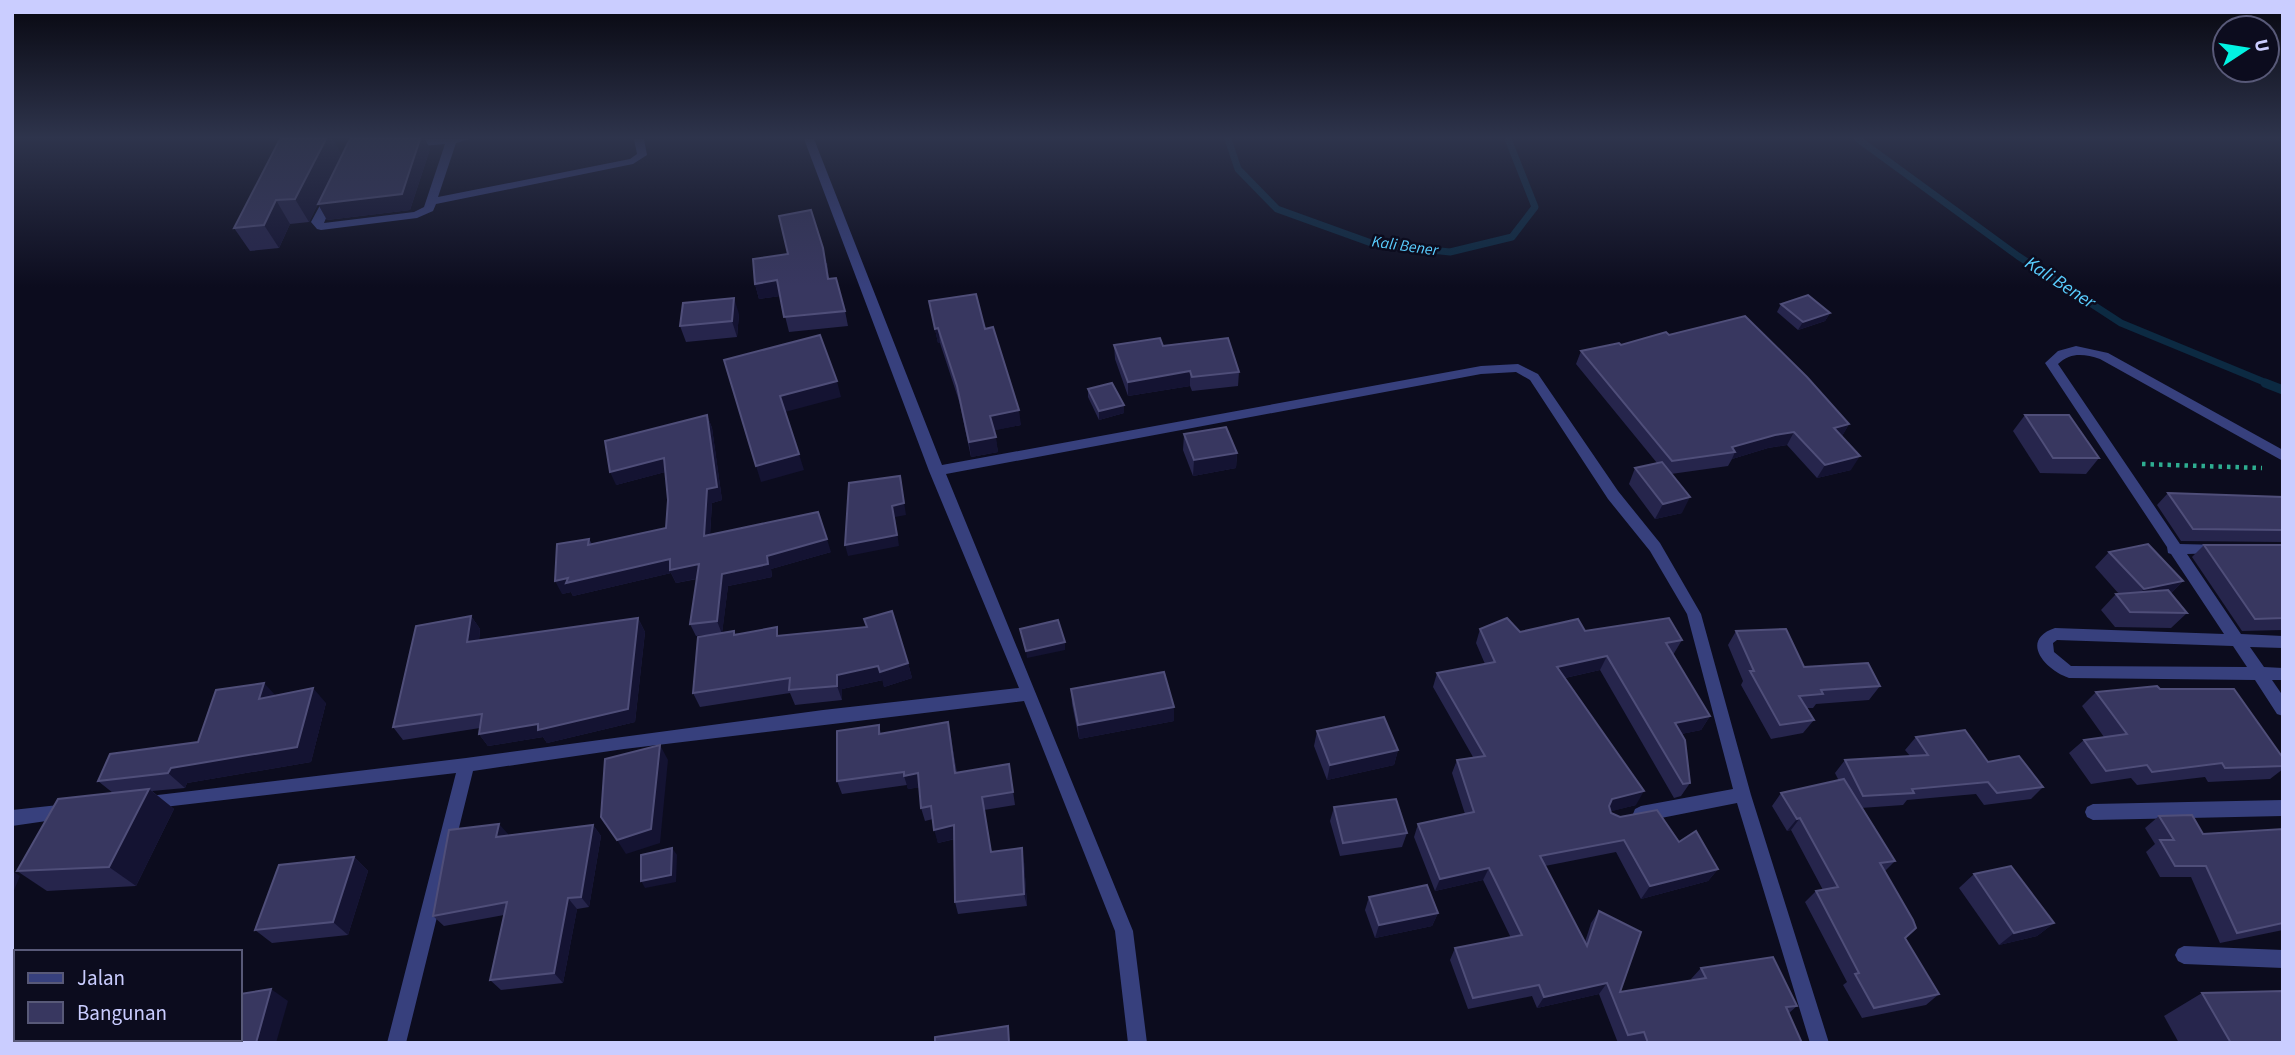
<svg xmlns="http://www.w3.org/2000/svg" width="2295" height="1055" viewBox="0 0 2295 1055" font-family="'Source Sans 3',sans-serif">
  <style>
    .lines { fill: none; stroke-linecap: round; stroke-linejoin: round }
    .stream-far1 { stroke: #0c2a42; stroke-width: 7 }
    .stream { stroke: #0c2a42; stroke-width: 9 }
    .path { stroke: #2eae91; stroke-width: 4.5; stroke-dasharray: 3.5 5; stroke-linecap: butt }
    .minor { fill: #37407d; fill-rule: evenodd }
    .wall { fill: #26254c }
    .shaded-wall { fill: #141332 }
    .building { fill: #383760; stroke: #4f4e79; stroke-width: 2 }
    .labels { text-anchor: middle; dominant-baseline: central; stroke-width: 5; stroke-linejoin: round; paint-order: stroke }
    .far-water-label { font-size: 16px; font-style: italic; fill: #59cdfe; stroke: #0c0c1e }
    .water-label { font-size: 19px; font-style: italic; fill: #59cdfe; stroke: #0c0c1e }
  </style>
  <rect width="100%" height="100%" fill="#0c0c1e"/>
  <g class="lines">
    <g class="stream-far1">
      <polyline points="1228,139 1238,169 1277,209 1374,244 1450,252 1512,237 1535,207 1508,139"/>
      <polyline points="1858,139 2018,256 2121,323 2269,384"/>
    </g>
    <polyline class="stream" points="2265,383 2283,390"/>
    <polyline class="path" points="2142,464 2262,468"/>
    <g class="minor">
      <polygon points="428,139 469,139 456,143 438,197 630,159 637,154 634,139 644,139 647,155 633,164 436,204 433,211 417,218 321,230 317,229 311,222 325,196 330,193 335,196 324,223 414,212 424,207 445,144 410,147 405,144 410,141"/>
      <polygon points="804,139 814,139 942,465 1481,366 1518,364 1538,374 1618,491 1660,543 1701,614 1751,795 1829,1043 1810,1043 1737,803 1641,822 1635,819 1633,814 1635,809 1641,806 1733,789 1687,614 1650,551 1608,499 1530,380 1516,372 1481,374 946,474 1133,931 1147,1043 1128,1043 1115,931 1024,701 624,749 473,771 406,1043 387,1043 456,773 147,809 141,807 139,802 141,797 466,758 823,710 1019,688 929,471"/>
      <path d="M 2076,346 L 2108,353 L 2283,450 L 2283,461 L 2100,359 C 2084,354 2071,352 2058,364 L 2180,544 L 2222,545 L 2224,549 L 2222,553 L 2187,554 L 2241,634 L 2283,636 L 2283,648 L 2250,647 L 2264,667 L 2283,668 L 2283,680 L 2272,680 L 2283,696 L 2283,716 L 2277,714 L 2255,680 L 2069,678 C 2045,670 2019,640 2055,628 L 2224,634 L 2171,554 L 2168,553 L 2167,547 L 2045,363 L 2058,351 ZM 2057,640 L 2233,646 L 2247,667 L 2071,666 L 2054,652 L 2053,643 Z"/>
      <polygon points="2283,800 2283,816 2093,820 2087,817 2085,812 2087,807 2093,804"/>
      <polygon points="68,804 74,807 76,812 74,817 12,826 12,810"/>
      <polygon points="2184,946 2283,950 2283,968 2184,964 2178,961 2175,955 2178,949"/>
    </g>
  </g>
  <g class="wall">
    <polygon points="430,149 410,210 327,220 318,204 309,222 290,224 279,248 250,251 234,228 342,155"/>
    <polygon points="827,263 829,279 845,311 848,326 789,332 780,296 759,299 755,284"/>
    <polygon points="929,301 985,329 1021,425 994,430 998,452 971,457 959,401 940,343 938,343"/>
    <polygon points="1781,304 1830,313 1825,321 1798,330 1777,312"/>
    <polygon points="739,314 737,337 686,342 680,326"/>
    <polygon points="1669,335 1849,424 1842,436 1851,470 1817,478 1787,445 1768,448 1732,459 1728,466 1671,474 1682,513 1655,519 1629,484 1635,468 1657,463 1576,364 1581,351 1621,345"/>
    <polygon points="1114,345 1163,346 1239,372 1238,386 1192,391 1190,386 1128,396 1115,359"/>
    <polygon points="1088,389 1124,413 1099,420 1088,397"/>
    <polygon points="707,415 712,428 722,500 712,503 710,535 831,552 771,569 772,577 728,586 722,633 780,636 908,663 912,678 884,687 883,680 842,689 842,700 795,705 790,693 700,707 693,693 707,635 696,636 690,624 697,579 676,583 671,573 573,596 571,592 562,594 589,539 592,544 666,528 668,500 665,472 616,485"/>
    <polygon points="2025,415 2099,458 2086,474 2040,473 2013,431"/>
    <polygon points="1184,434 1237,453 1236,468 1193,476 1183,450"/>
    <polygon points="2168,493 2283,497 2283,542 2181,541 2157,505"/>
    <polygon points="2204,545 2283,545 2283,630 2242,631 2192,557"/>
    <polygon points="2109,552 2183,581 2171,593 2187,613 2171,628 2115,627 2101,610 2116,594 2119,594 2095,567"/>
    <polygon points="471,616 480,629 479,641 638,618 645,632 635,722 547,743 543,737 488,746 479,734 480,728 403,740 393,727"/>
    <polygon points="1480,629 1520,632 1682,640 1673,655 1710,716 1701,730 1681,734 1690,783 1681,796 1674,798 1600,670 1565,678 1636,805 1611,811 1611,813 1679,842 1718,869 1708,881 1641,899 1616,852 1545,866 1585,942 1591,923 1599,911 1620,992 1692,980 1691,979 1701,968 1797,1006 1789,1013 1802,1043 1618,1043 1599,994 1537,1008 1532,996 1468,1009 1450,960 1455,948 1511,938 1483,880 1435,891 1414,837 1418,824 1465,814 1452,773 1457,760 1473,757 1433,687 1437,673 1485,664 1476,643"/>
    <polygon points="1736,631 1804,667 1880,686 1869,700 1816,704 1813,708 1806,708 1814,720 1803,733 1771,739 1741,685 1743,681 1728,645"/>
    <polygon points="1071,689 1174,721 1079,739 1072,704"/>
    <polygon points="2160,689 2283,758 2283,769 2270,779 2208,782 2205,777 2137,785 2131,778 2091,784 2069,753 2084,740 2104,737 2082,706 2096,692"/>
    <polygon points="276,696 326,703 311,762 187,783 185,788 152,791 174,809 136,886 47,891 17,871 113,793 98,781 198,742"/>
    <polygon points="948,722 957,773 1009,764 1015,805 984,810 991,852 1024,861 1027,906 958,914 955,902 955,839 938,843 933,819 925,821 921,808 920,787 908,789 907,785 842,794 837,781 879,725 881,734"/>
    <polygon points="1317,731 1398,750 1394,765 1327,780 1314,746"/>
    <polygon points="1916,737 1988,762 2043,787 2031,799 1984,805 1976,794 1907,800 1903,805 1861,808 1895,861 1885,871 1905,938 1939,994 1926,1005 1862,1018 1843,985 1847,982 1805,902 1816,891 1823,890 1791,830 1787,831 1772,806 1781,793 1839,781 1835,773 1845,760 1910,756 1905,750"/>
    <polygon points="1334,807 1407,833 1402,847 1340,856 1330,821"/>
    <polygon points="2159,816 2203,834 2283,829 2283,930 2220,943 2191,877 2160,877 2146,852 2155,844 2145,828"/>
    <polygon points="593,825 601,836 589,907 577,909 563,983 501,990 490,980 504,915 444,926 433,916 509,835"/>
    <polygon points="354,857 368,871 348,935 272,943 255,930"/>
    <polygon points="1974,874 2054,923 2037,936 1999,945 1959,888"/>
    <polygon points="1369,897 1438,913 1432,926 1375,938 1365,910"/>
    <polygon points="2202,993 2283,1043 2179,1043 2164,1016"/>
  </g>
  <g class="shaded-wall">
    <polygon points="311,139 333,139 342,155 420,139 425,139 430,149 410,210 327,220 318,204 309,222 295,199"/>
    <polygon points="276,200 290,224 279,248 264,225"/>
    <polygon points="777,280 781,296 759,299 755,284"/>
    <polygon points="734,298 739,314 737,337 732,321"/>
    <polygon points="1830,313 1825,321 1798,330 1803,322"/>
    <polygon points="938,328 940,343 938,343 935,329"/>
    <polygon points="1190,371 1190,386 1128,396 1128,382"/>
    <polygon points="837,381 841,397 785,412 780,396"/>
    <polygon points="1124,405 1124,413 1099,420 1099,411"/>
    <polygon points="1019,410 1021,425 992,431 990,416"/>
    <polygon points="707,415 712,428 722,500 712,503 709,549 704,536"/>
    <polygon points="1849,424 1841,438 1834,428"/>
    <polygon points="1794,432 1787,445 1768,448 1732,459 1735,452 1732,447 1775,435"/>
    <polygon points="996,437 998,452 971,457 969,442"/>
    <polygon points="1237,453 1236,468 1193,476 1194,460"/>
    <polygon points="799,454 804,470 761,482 756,466"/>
    <polygon points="1860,456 1851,470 1817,478 1825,465"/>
    <polygon points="664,458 669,471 616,485 610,472"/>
    <polygon points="900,476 906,515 895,517 899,546 848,556 845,545 892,506"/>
    <polygon points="1690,497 1682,513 1655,519 1663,504"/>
    <polygon points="827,539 831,552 771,569 772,577 728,586 722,634 717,621 722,574 767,556"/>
    <polygon points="670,559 699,564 705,577 676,583 671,573 573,596 571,592 562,594 555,581"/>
    <polygon points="2183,581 2167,597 2129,604 2144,589"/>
    <polygon points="471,616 480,629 477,656 467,642"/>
    <polygon points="638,618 645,632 635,722 547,743 543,737 488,746 479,734"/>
    <polygon points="1065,642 1065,650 1027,658 1026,651"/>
    <polygon points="1607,656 1600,670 1551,681 1557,667"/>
    <polygon points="908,663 912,678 884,687 880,672"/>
    <polygon points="878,666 883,680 842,689 842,700 837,686 837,675"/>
    <polygon points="264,683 278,698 259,699"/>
    <polygon points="313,688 326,703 311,762 187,783 185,788 168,773 171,768"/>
    <polygon points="1174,707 1174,721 1079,739 1078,725"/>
    <polygon points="1710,716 1701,730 1667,737 1675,723"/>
    <polygon points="948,722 951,735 958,786 955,773"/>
    <polygon points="660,745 668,760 660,843 626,854 617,840"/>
    <polygon points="1398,750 1394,765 1327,780 1330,765"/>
    <polygon points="918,773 922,787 908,789 904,776"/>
    <polygon points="149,789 174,809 136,886 109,867"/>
    <polygon points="1644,791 1636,805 1605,813 1612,799"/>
    <polygon points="1800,818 1791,830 1787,831 1797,819"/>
    <polygon points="499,824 509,835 496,837"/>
    <polygon points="593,825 601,836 589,907 581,897"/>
    <polygon points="954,825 958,838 938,843 934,830"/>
    <polygon points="672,848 677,855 676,882 645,888 641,881"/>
    <polygon points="1022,848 1024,861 1027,906 1024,894"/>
    <polygon points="354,857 368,871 348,935 333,922"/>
    <polygon points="1489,868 1483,880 1435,891 1440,879"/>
    <polygon points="1718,869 1708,881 1641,899 1650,886"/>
    <polygon points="12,871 20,876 12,895"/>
    <polygon points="568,898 577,909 563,983 554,973"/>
    <polygon points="1438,913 1432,926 1375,938 1379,925"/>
    <polygon points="2054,923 2037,936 1999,945 2014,933"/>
    <polygon points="1607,983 1599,994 1537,1008 1544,997"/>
    <polygon points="271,989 288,1001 276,1043 256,1043"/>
  </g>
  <g class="building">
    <polygon points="280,139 326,139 295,199 276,200 264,225 234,228"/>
    <polygon points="350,139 420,139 402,194 318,204"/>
    <polygon points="811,210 823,248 828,279 836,278 845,311 784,317 777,280 755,284 753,259 788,254 779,216"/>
    <polygon points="976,294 985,329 993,327 1019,410 990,416 996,437 969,442 957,386 938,328 935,329 929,301"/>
    <polygon points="1808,295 1830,313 1803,322 1781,304"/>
    <polygon points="734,298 732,321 680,326 683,303"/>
    <polygon points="1745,316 1807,377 1849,424 1834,428 1860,456 1825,465 1794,432 1775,435 1732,447 1735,452 1672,461 1581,351 1619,343 1621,345 1666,332 1669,335"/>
    <polygon points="820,335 837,381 780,396 799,454 756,466 724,360"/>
    <polygon points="1160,338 1163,346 1228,338 1239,372 1192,377 1190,371 1128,382 1114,345"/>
    <polygon points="1112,383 1124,405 1099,411 1088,389"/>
    <polygon points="707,415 717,487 707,489 704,536 818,512 827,539 767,556 768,564 722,574 717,621 690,624 699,564 670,570 670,559 566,583 568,578 555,581 557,544 589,539 588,545 666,528 668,500 664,458 610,472 605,441"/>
    <polygon points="2025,415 2069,415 2099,458 2053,458"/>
    <polygon points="1226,427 1237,453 1194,460 1184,434"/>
    <polygon points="1662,462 1690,497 1663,504 1635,468"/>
    <polygon points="900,476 904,503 892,506 897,535 845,545 849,483"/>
    <polygon points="2168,493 2283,497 2283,530 2193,529"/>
    <polygon points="2148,544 2183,581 2144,589 2109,552"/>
    <polygon points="2204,545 2283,545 2283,618 2255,619"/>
    <polygon points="2168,590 2187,613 2130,612 2116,594"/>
    <polygon points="892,611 908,663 880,672 878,666 837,675 837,686 789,690 790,678 693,693 698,637 734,631 734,635 777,627 777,636 867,627 864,619"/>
    <polygon points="471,616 467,642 638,618 628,709 538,730 538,724 479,734 482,714 393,727 416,626"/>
    <polygon points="1507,618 1520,632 1578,619 1585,631 1669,618 1682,640 1666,643 1710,716 1675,723 1685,740 1690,783 1683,784 1607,656 1557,667 1644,791 1612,799 1609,806 1611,813 1620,817 1657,810 1679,842 1696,831 1718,869 1650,886 1624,840 1540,856 1587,946 1599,911 1641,932 1620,992 1706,978 1701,968 1773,957 1797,1006 1786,1007 1802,1043 1648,1043 1644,1032 1628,1035 1607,983 1544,997 1539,985 1473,998 1455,948 1522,935 1489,868 1440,879 1418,824 1474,812 1457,760 1485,756 1437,673 1495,662 1480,629"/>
    <polygon points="1058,620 1065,642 1026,651 1020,629"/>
    <polygon points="1786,629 1804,667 1868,663 1880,686 1821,690 1823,694 1799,696 1814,720 1780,725 1750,671 1754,671 1736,631"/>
    <polygon points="1164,672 1174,707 1078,725 1071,689"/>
    <polygon points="264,683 259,699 313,688 297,747 171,768 168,773 98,781 110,754 198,742 216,690"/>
    <polygon points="2157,686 2160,689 2234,689 2283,758 2283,766 2225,768 2222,763 2152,772 2147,765 2106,771 2084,740 2127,734 2096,692"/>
    <polygon points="1384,717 1398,750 1330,765 1317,731"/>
    <polygon points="948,722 955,773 1009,764 1013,792 982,797 991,852 1022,848 1024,894 955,902 954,825 934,830 931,806 921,808 918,773 904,776 904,772 837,781 837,731 879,725 879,734"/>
    <polygon points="1965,730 1988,762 2019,756 2043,787 1997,793 1988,782 1912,789 1914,793 1863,796 1845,760 1928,755 1916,737"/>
    <polygon points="660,745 651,829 617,840 601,817 605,759"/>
    <polygon points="1844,779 1895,861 1880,863 1913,920 1916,928 1905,938 1939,994 1874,1008 1855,974 1859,973 1816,891 1838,887 1800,818 1797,819 1781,793"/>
    <polygon points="149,789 109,867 17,871 58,799"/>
    <polygon points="1396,799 1407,833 1343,843 1334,807"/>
    <polygon points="2192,815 2203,834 2283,829 2283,923 2237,933 2206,866 2175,866 2160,840 2174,840 2159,816"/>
    <polygon points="499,824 496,837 593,825 581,897 568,898 554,973 490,980 507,902 433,916 449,830"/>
    <polygon points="672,848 671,875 641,881 641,855"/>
    <polygon points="354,857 333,922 255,930 279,865"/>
    <polygon points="2011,866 2054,923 2014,933 1974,874"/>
    <polygon points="1427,885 1438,913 1379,925 1369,897"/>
    <polygon points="271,989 256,1043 135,1043 136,1039 240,1039 240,994"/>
    <polygon points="2283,991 2283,1043 2231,1043 2202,993"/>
    <polygon points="1008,1026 1009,1043 935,1043 935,1037"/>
  </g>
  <linearGradient id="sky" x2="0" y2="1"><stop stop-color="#070710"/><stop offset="0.48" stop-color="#2e344c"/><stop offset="1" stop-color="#2e344c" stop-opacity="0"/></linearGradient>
  <rect width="2295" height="287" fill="url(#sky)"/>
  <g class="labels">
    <g class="far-water-label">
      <text transform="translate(1405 246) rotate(8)">Kali Bener</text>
    </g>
    <g class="water-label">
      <text transform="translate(2060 283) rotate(33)">Kali Bener</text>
    </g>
  </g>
  <rect width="2295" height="1055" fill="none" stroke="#cacdff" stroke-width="28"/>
  <rect x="14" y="950" width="228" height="91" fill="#0c0c1e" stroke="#585978" stroke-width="2"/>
  <rect x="28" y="973" width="35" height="10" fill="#37407d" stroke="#585978" stroke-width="2"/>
  <text x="77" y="985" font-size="21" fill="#cacdff">Jalan</text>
  <rect x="28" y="1002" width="35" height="21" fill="#383760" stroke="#585978" stroke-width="2"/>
  <text x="77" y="1020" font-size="21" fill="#cacdff">Bangunan</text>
  <g transform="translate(2246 49) rotate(78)"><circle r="33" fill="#0c0c1e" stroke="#585978" stroke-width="2"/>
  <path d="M0-5L12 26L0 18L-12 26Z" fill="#02f2e2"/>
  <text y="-10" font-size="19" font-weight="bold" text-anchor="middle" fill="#cacdff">U</text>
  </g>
</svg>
